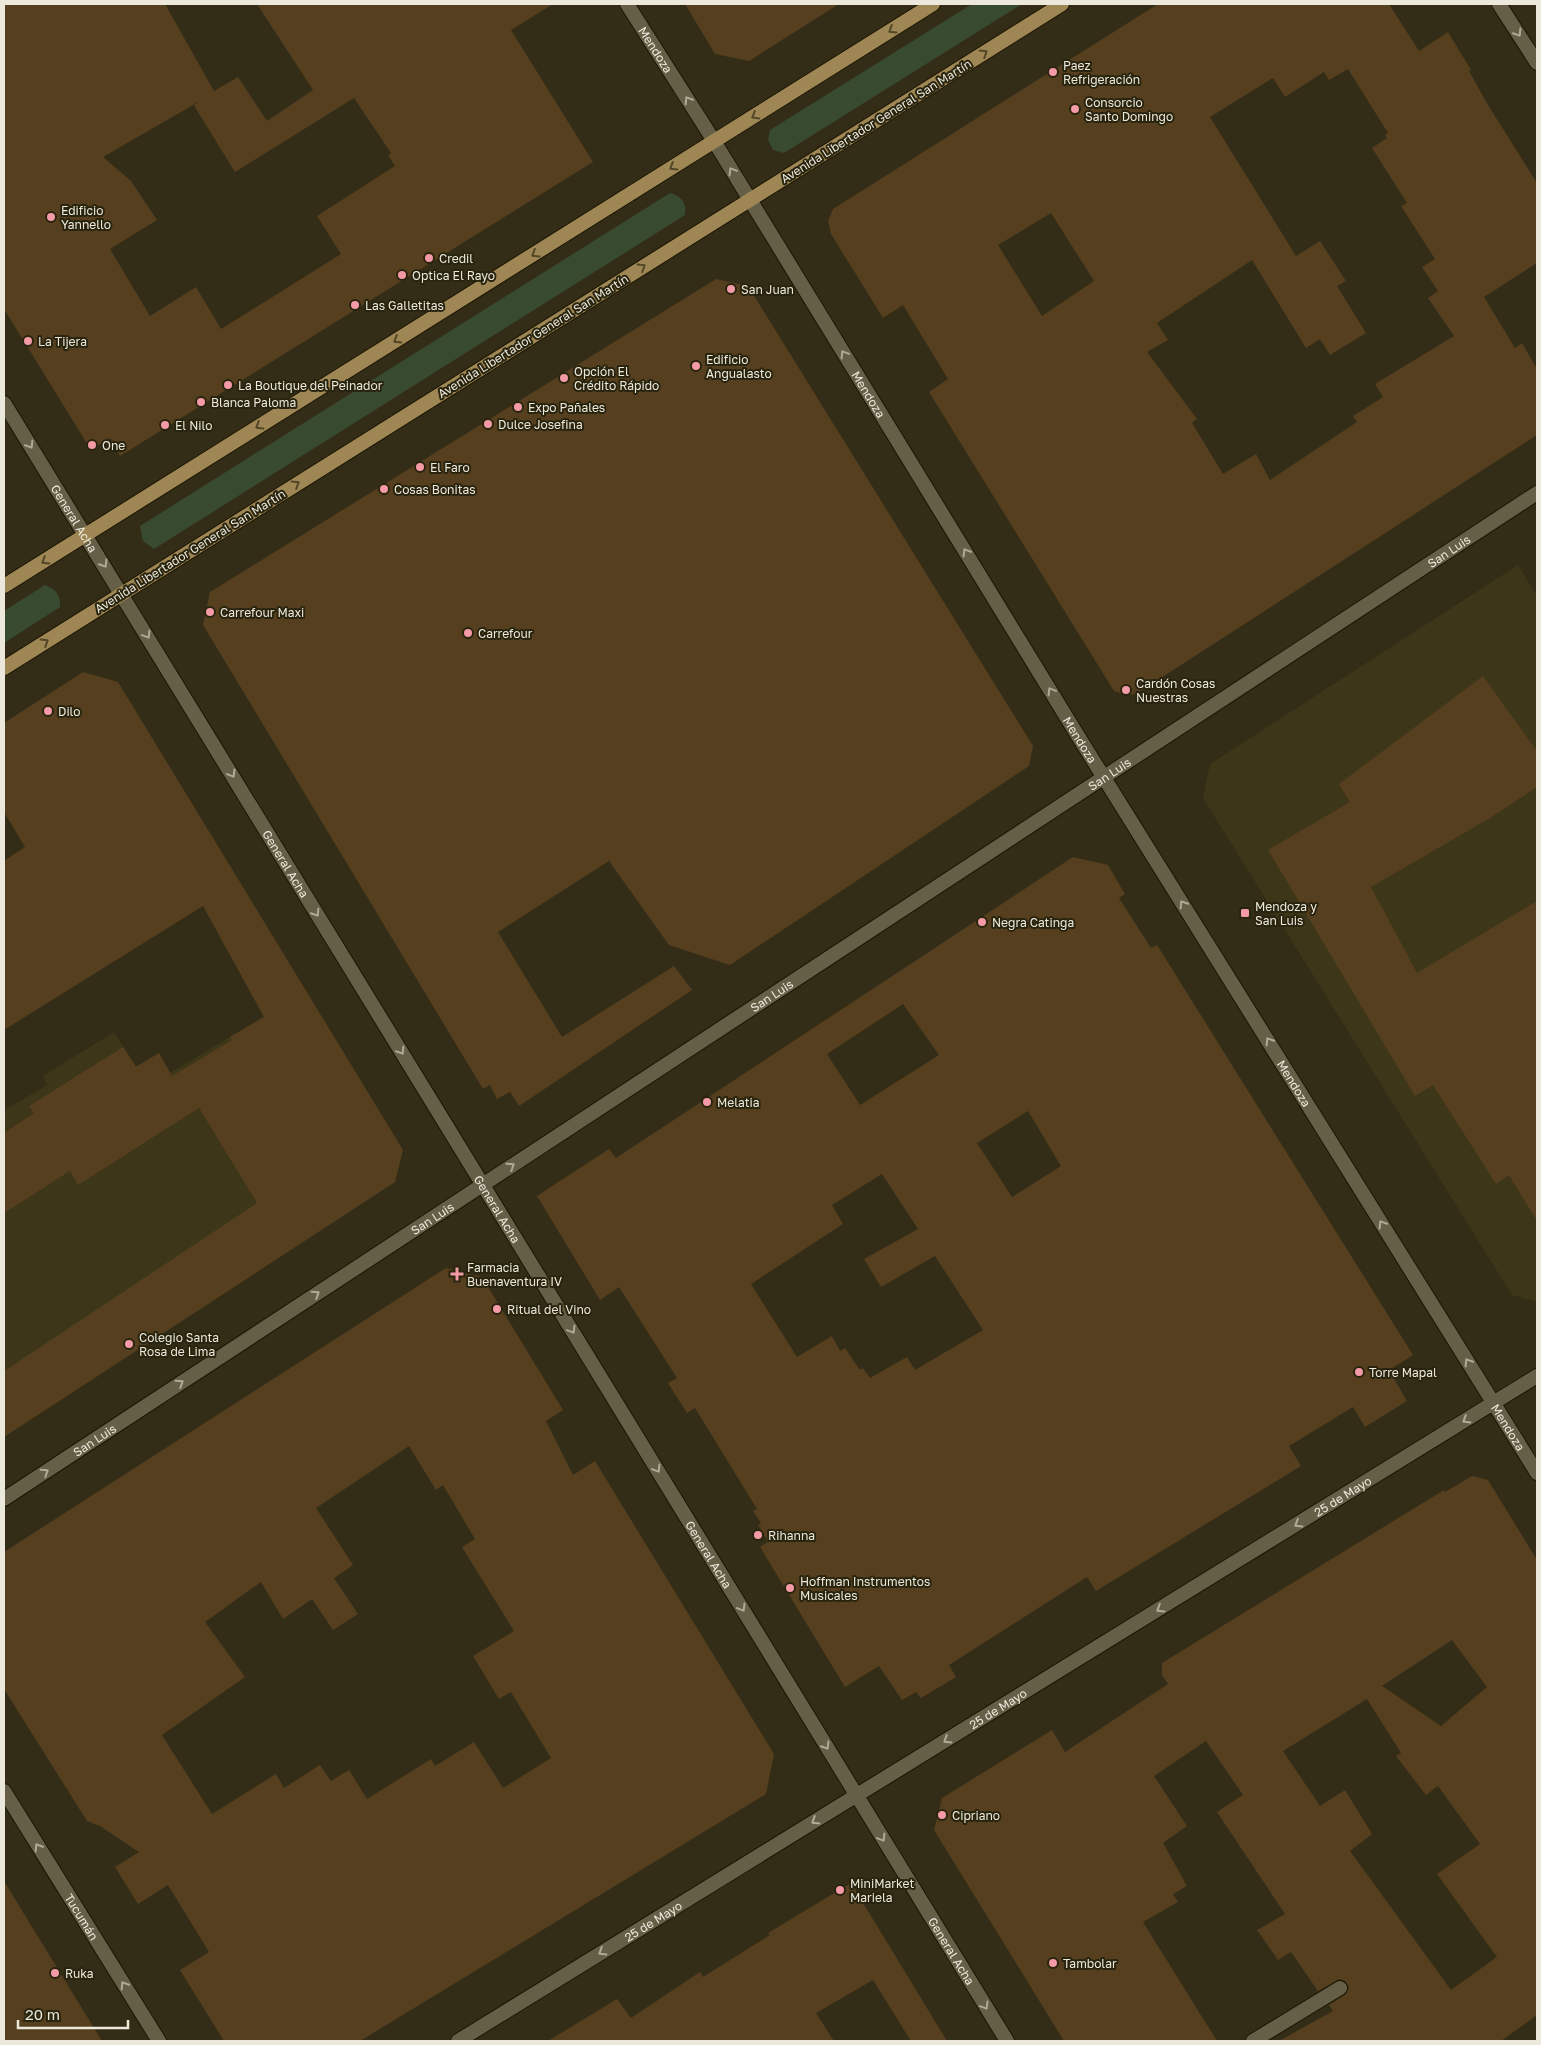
<svg xmlns="http://www.w3.org/2000/svg" width="1541" height="2045" viewBox="0 0 1541 2045" font-family="'Golos Text',sans-serif">
  <style>
    .built { fill: #3d3619 }
    .green { fill: #384b30 }
    .building { fill: #563f1e; fill-rule: evenodd }
    .lines { fill: none; stroke-linecap: round; stroke-linejoin: round }
    .service-casing { stroke: #1b1502; stroke-width: 16 }
    .minor-casing { stroke: #1b1502; stroke-width: 16 }
    .primary-casing { stroke: #1b1502; stroke-width: 16 }
    .service { stroke: #655f47; stroke-width: 14 }
    .minor { stroke: #655f47; stroke-width: 14 }
    .primary { stroke: #9f8755; stroke-width: 14 }
    .oneway { stroke: #524727 }
    .oneway2 { stroke: #afab99 }
    .poi-dot { fill: #f49aa6; stroke: #29240e; stroke-width: 2 }
    .labels { text-anchor: middle; dominant-baseline: central; stroke-width: 4; stroke-linejoin: round; paint-order: stroke }
    .street-label { font-size: 12px; fill: #ece9dc; stroke: #29240e }
    .poi-label { font-size: 12px; fill: #ece9dc; stroke: #29240e; text-anchor: start }
  </style>
  <rect width="100%" height="100%" fill="#332d18"/>
  <g class="built">
    <polygon points="1518,565 1537,596 1537,1302 1512,1295 1203,798 1210,764"/>
    <polygon points="306,991 403,1150 395,1182 4,1437 4,1110 47,1085 43,1076 114,1032 136,1066 159,1053 170,1073"/>
  </g>
  <g class="green">
    <polygon points="972,4 1022,4 784,153 773,150 768,140 770,130"/>
    <path d="M 670,193 C 681,196 687,203 685,215 L 154,549 L 143,541 L 140,526 Z"/>
    <path d="M 45,585 C 56,589 61,596 60,607 L 4,643 L 4,611 Z"/>
  </g>
  <g class="building">
    <path d="M 4,4 L 165,4 L 214,91 L 238,77 L 267,121 L 313,90 L 257,4 L 553,4 L 511,30 L 593,162 L 120,456 L 110,438 L 91,450 L 4,309 ZM 354,98 L 391,153 L 388,155 L 395,166 L 317,216 L 341,254 L 221,329 L 196,287 L 150,316 L 110,249 L 157,220 L 131,181 L 103,157 L 200,101 L 193,104 L 235,172 Z"/>
    <polygon points="685,4 839,4 749,61 715,54"/>
    <path d="M 1158,4 L 1389,4 L 1419,51 L 1448,32 L 1471,70 L 1469,71 L 1488,105 L 1537,183 L 1537,263 L 1484,297 L 1515,348 L 1522,343 L 1537,369 L 1537,435 L 1136,694 L 1127,695 L 1114,691 L 929,392 L 948,379 L 903,305 L 883,318 L 831,234 L 828,221 L 833,209 ZM 1348,69 L 1388,133 L 1385,135 L 1387,138 L 1372,148 L 1407,203 L 1401,206 L 1435,259 L 1422,267 L 1438,291 L 1428,298 L 1454,336 L 1375,384 L 1383,397 L 1353,416 L 1357,422 L 1270,480 L 1256,454 L 1223,474 L 1192,423 L 1197,419 L 1147,352 L 1168,340 L 1157,323 L 1252,260 L 1306,348 L 1320,339 L 1330,355 L 1366,333 L 1337,286 L 1346,281 L 1320,241 L 1296,256 L 1210,117 L 1273,78 L 1285,97 L 1324,72 L 1329,80 ZM 1051,213 L 1094,281 L 1042,316 L 998,245 Z"/>
    <polygon points="716,279 748,286 1033,746 1029,766 730,965 669,945 609,861 498,932 562,1037 674,966 692,990 519,1106 510,1092 497,1099 490,1085 483,1089 203,625 210,592"/>
    <polygon points="83,672 118,682 403,1150 395,1182 4,1437 4,1371 257,1203 199,1108 78,1185 70,1171 4,1213 4,1133 34,1113 29,1106 123,1047 136,1067 159,1053 172,1076 232,1040 230,1037 264,1017 203,906 4,1030 4,861 25,847 4,812 4,723"/>
    <polygon points="1483,676 1537,751 1537,787 1490,818 1371,887 1417,973 1537,901 1537,1221 1509,1175 1496,1184 1433,1085 1415,1096 1268,850 1350,802 1339,784"/>
    <path d="M 1073,857 L 1108,865 L 1125,894 L 1119,898 L 1151,948 L 1157,945 L 1413,1355 L 1389,1370 L 1407,1401 L 1365,1427 L 1353,1407 L 1289,1446 L 1301,1466 L 1096,1591 L 1087,1577 L 949,1665 L 956,1677 L 921,1698 L 916,1692 L 902,1700 L 879,1666 L 845,1687 L 760,1547 L 768,1542 L 758,1525 L 761,1523 L 753,1511 L 757,1509 L 695,1408 L 687,1413 L 668,1383 L 677,1378 L 619,1287 L 600,1300 L 537,1196 L 609,1149 L 616,1158 ZM 903,1004 L 939,1055 L 860,1105 L 827,1054 ZM 1028,1111 L 1061,1166 L 1012,1197 L 977,1143 ZM 882,1174 L 918,1229 L 864,1259 L 881,1287 L 935,1256 L 983,1330 L 915,1370 L 907,1357 L 870,1378 L 863,1368 L 860,1370 L 845,1348 L 840,1351 L 832,1336 L 797,1357 L 751,1284 L 843,1224 L 832,1205 Z"/>
    <path d="M 446,1268 L 482,1277 L 563,1410 L 546,1421 L 573,1475 L 595,1461 L 774,1754 L 766,1794 L 360,2041 L 224,2041 L 180,1970 L 209,1952 L 168,1885 L 138,1904 L 115,1867 L 139,1852 L 100,1826 L 87,1821 L 4,1689 L 4,1552 ZM 409,1446 L 436,1490 L 443,1485 L 475,1539 L 462,1547 L 514,1631 L 473,1656 L 499,1699 L 511,1692 L 551,1758 L 503,1788 L 474,1742 L 435,1766 L 431,1759 L 367,1799 L 349,1770 L 331,1781 L 320,1765 L 284,1788 L 276,1774 L 212,1814 L 162,1735 L 245,1677 L 205,1622 L 261,1582 L 283,1619 L 312,1599 L 333,1630 L 358,1614 L 334,1578 L 353,1565 L 316,1508 Z"/>
    <path d="M 1472,1476 L 1488,1480 L 1537,1560 L 1537,2015 L 1501,2041 L 1279,2041 L 1333,2011 L 1329,2005 L 1345,1995 L 1349,1987 L 1345,1981 L 1339,1979 L 1318,1991 L 1291,1952 L 1278,1960 L 1257,1930 L 1285,1914 L 1217,1812 L 1243,1795 L 1206,1741 L 1154,1776 L 1187,1826 L 1163,1843 L 1187,1886 L 1173,1894 L 1178,1902 L 1143,1922 L 1217,2041 L 1064,2041 L 934,1830 L 942,1798 L 1052,1730 L 1065,1752 L 1168,1684 L 1162,1675 L 1162,1663 L 1444,1490 L 1445,1492 ZM 1452,1640 L 1487,1687 L 1441,1726 L 1382,1686 ZM 1367,1699 L 1401,1753 L 1396,1756 L 1426,1795 L 1438,1786 L 1480,1844 L 1437,1874 L 1497,1957 L 1451,1990 L 1350,1851 L 1372,1834 L 1345,1790 L 1320,1806 L 1283,1751 Z"/>
    <polygon points="4,1881 40,1940 102,2041 4,2041"/>
    <polygon points="851,1883 947,2041 911,2041 873,1980 816,2013 834,2041 548,2041 617,1999 631,2018 700,1972 703,1977 770,1935 768,1933"/>
  </g>
  <g class="lines">
    <defs>
      <polyline id="service" points="1253,2041 1340,1988"/>
      <g id="minor">
        <path id="s1" d="M 627,4 L 714,141 L 1078,736 L 1537,1473"/>
        <polyline points="1499,4 1537,63"/>
        <path id="s2" d="M 4,403 L 1007,2041"/>
        <path id="s3" d="M 4,1499 L 1537,493"/>
        <path id="s4" d="M 4,1791 L 159,2041"/>
        <path id="s5" d="M 458,2041 L 1537,1376"/>
      </g>
      <g id="primary">
        <polyline points="4,586 933,4"/>
        <polyline points="4,668 1062,4"/>
      </g>
    </defs>
    <use href="#service" class="service-casing"/>
    <use href="#minor" class="minor-casing"/>
    <use href="#primary" class="primary-casing"/>
    <use href="#service" class="service"/>
    <use href="#minor" class="minor"/>
    <use href="#primary" class="primary"/>
  </g>
  <defs><path id="oneway-chevron" d="M-2-3.5L2.5 0L-2 3.5" fill="none" stroke-width="1.6" stroke-linecap="round" stroke-linejoin="round" transform="scale(1.25)"/></defs>
  <g class="oneway">
    <use href="#oneway-chevron" transform="translate(892 30) rotate(148)"/>
    <use href="#oneway-chevron" transform="translate(984 53) rotate(-32)"/>
    <use href="#oneway-chevron" transform="translate(755 116) rotate(149)"/>
    <use href="#oneway-chevron" transform="translate(673 167) rotate(148)"/>
    <use href="#oneway-chevron" transform="translate(535 254) rotate(148)"/>
    <use href="#oneway-chevron" transform="translate(642 267) rotate(-32)"/>
    <use href="#oneway-chevron" transform="translate(397 340) rotate(148)"/>
    <use href="#oneway-chevron" transform="translate(259 426) rotate(148)"/>
    <use href="#oneway-chevron" transform="translate(296 484) rotate(-32)"/>
    <use href="#oneway-chevron" transform="translate(45 561) rotate(148)"/>
    <use href="#oneway-chevron" transform="translate(45 642) rotate(-32)"/>
  </g>
  <g class="oneway2">
    <use href="#oneway-chevron" transform="translate(1518 33) rotate(58)"/>
    <use href="#oneway-chevron" transform="translate(688 100) rotate(-122)"/>
    <use href="#oneway-chevron" transform="translate(732 171) rotate(-121)"/>
    <use href="#oneway-chevron" transform="translate(844 354) rotate(-121)"/>
    <use href="#oneway-chevron" transform="translate(30 445) rotate(58)"/>
    <use href="#oneway-chevron" transform="translate(966 552) rotate(-121)"/>
    <use href="#oneway-chevron" transform="translate(104 564) rotate(58)"/>
    <use href="#oneway-chevron" transform="translate(147 635) rotate(59)"/>
    <use href="#oneway-chevron" transform="translate(1051 691) rotate(-121)"/>
    <use href="#oneway-chevron" transform="translate(232 774) rotate(59)"/>
    <use href="#oneway-chevron" transform="translate(1183 904) rotate(-122)"/>
    <use href="#oneway-chevron" transform="translate(316 913) rotate(58)"/>
    <use href="#oneway-chevron" transform="translate(1269 1041) rotate(-122)"/>
    <use href="#oneway-chevron" transform="translate(401 1051) rotate(58)"/>
    <use href="#oneway-chevron" transform="translate(511 1166) rotate(-33)"/>
    <use href="#oneway-chevron" transform="translate(1382 1224) rotate(-122)"/>
    <use href="#oneway-chevron" transform="translate(316 1294) rotate(-33)"/>
    <use href="#oneway-chevron" transform="translate(572 1330) rotate(59)"/>
    <use href="#oneway-chevron" transform="translate(1468 1362) rotate(-122)"/>
    <use href="#oneway-chevron" transform="translate(180 1383) rotate(-33)"/>
    <use href="#oneway-chevron" transform="translate(1466 1420) rotate(149)"/>
    <use href="#oneway-chevron" transform="translate(657 1469) rotate(59)"/>
    <use href="#oneway-chevron" transform="translate(45 1472) rotate(-33)"/>
    <use href="#oneway-chevron" transform="translate(1298 1524) rotate(148)"/>
    <use href="#oneway-chevron" transform="translate(742 1608) rotate(59)"/>
    <use href="#oneway-chevron" transform="translate(1160 1609) rotate(148)"/>
    <use href="#oneway-chevron" transform="translate(947 1740) rotate(148)"/>
    <use href="#oneway-chevron" transform="translate(826 1746) rotate(58)"/>
    <use href="#oneway-chevron" transform="translate(815 1821) rotate(148)"/>
    <use href="#oneway-chevron" transform="translate(882 1838) rotate(59)"/>
    <use href="#oneway-chevron" transform="translate(38 1847) rotate(-122)"/>
    <use href="#oneway-chevron" transform="translate(602 1952) rotate(148)"/>
    <use href="#oneway-chevron" transform="translate(124 1985) rotate(-122)"/>
    <use href="#oneway-chevron" transform="translate(985 2006) rotate(59)"/>
  </g>
  <g class="poi-dot">
    <circle cx="1053" cy="72" r="5"/>
    <circle cx="1075" cy="109" r="5"/>
    <circle cx="51" cy="217" r="5"/>
    <circle cx="429" cy="258" r="5"/>
    <circle cx="402" cy="275" r="5"/>
    <circle cx="731" cy="289" r="5"/>
    <circle cx="355" cy="305" r="5"/>
    <circle cx="28" cy="341" r="5"/>
    <circle cx="696" cy="366" r="5"/>
    <circle cx="564" cy="378" r="5"/>
    <circle cx="228" cy="385" r="5"/>
    <circle cx="201" cy="402" r="5"/>
    <circle cx="518" cy="407" r="5"/>
    <circle cx="488" cy="424" r="5"/>
    <circle cx="165" cy="425" r="5"/>
    <circle cx="92" cy="445" r="5"/>
    <circle cx="420" cy="467" r="5"/>
    <circle cx="384" cy="489" r="5"/>
    <circle cx="210" cy="612" r="5"/>
    <circle cx="468" cy="633" r="5"/>
    <circle cx="1126" cy="690" r="5"/>
    <circle cx="48" cy="711" r="5"/>
    <rect x="1240" y="908" width="10" height="10" rx="2.5"/>
    <circle cx="982" cy="922" r="5"/>
    <circle cx="707" cy="1102" r="5"/>
    <path d="M454.5 1266.5h5v5h5v5h-5v5h-5v-5h-5v-5h5z"/>
    <circle cx="497" cy="1309" r="5"/>
    <circle cx="129" cy="1344" r="5"/>
    <circle cx="1359" cy="1372" r="5"/>
    <circle cx="758" cy="1535" r="5"/>
    <circle cx="790" cy="1588" r="5"/>
    <circle cx="942" cy="1815" r="5"/>
    <circle cx="840" cy="1890" r="5"/>
    <circle cx="1053" cy="1963" r="5"/>
    <circle cx="55" cy="1973" r="5"/>
  </g>
  <g class="labels">
    <g class="street-label">
      <text stroke="none"><textPath href="#s1" startOffset="54">Mendoza</textPath></text>
      <text transform="translate(876 121) rotate(-32)">Avenida Libertador General San Martín</text>
      <text transform="translate(533 336) rotate(-32)">Avenida Libertador General San Martín</text>
      <text stroke="none"><textPath href="#s1" startOffset="459">Mendoza</textPath></text>
      <text stroke="none"><textPath href="#s2" startOffset="135">General Acha</textPath></text>
      <text transform="translate(190 551) rotate(-32)">Avenida Libertador General San Martín</text>
      <text stroke="none"><textPath href="#s3" startOffset="1728">San Luis</textPath></text>
      <text stroke="none"><textPath href="#s1" startOffset="864">Mendoza</textPath></text>
      <text stroke="none"><textPath href="#s3" startOffset="1322">San Luis</textPath></text>
      <text stroke="none"><textPath href="#s2" startOffset="540">General Acha</textPath></text>
      <text stroke="none"><textPath href="#s3" startOffset="918">San Luis</textPath></text>
      <text stroke="none"><textPath href="#s1" startOffset="1269">Mendoza</textPath></text>
      <text stroke="none"><textPath href="#s2" startOffset="945">General Acha</textPath></text>
      <text stroke="none"><textPath href="#s3" startOffset="512">San Luis</textPath></text>
      <text stroke="none"><textPath href="#s1" startOffset="1674">Mendoza</textPath></text>
      <text stroke="none"><textPath href="#s3" startOffset="108">San Luis</textPath></text>
      <text stroke="none"><textPath href="#s5" startOffset="1039">25 de Mayo</textPath></text>
      <text stroke="none"><textPath href="#s2" startOffset="1350">General Acha</textPath></text>
      <text stroke="none"><textPath href="#s5" startOffset="634">25 de Mayo</textPath></text>
      <text stroke="none"><textPath href="#s4" startOffset="148">Tucumán</textPath></text>
      <text stroke="none"><textPath href="#s5" startOffset="229">25 de Mayo</textPath></text>
      <text stroke="none"><textPath href="#s2" startOffset="1815">General Acha</textPath></text>
    </g>
    <g class="poi-label">
      <text x="1063" y="65">Paez<tspan x="1063" dy="14">Refrigeración</tspan></text>
      <text x="1085" y="102">Consorcio<tspan x="1085" dy="14">Santo Domingo</tspan></text>
      <text x="61" y="210">Edificio<tspan x="61" dy="14">Yannello</tspan></text>
      <text x="439" y="258">Credil</text>
      <text x="412" y="275">Optica El Rayo</text>
      <text x="741" y="289">San Juan</text>
      <text x="365" y="305">Las Galletitas</text>
      <text x="38" y="341">La Tijera</text>
      <text x="706" y="359">Edificio<tspan x="706" dy="14">Angualasto</tspan></text>
      <text x="574" y="371">Opción El<tspan x="574" dy="14">Crédito Rápido</tspan></text>
      <text x="238" y="385">La Boutique del Peinador</text>
      <text x="211" y="402">Blanca Paloma</text>
      <text x="528" y="407">Expo Pañales</text>
      <text x="498" y="424">Dulce Josefina</text>
      <text x="175" y="425">El Nilo</text>
      <text x="102" y="445">One</text>
      <text x="430" y="467">El Faro</text>
      <text x="394" y="489">Cosas Bonitas</text>
      <text x="220" y="612">Carrefour Maxi</text>
      <text x="478" y="633">Carrefour</text>
      <text x="1136" y="683">Cardón Cosas<tspan x="1136" dy="14">Nuestras</tspan></text>
      <text x="58" y="711">Dilo</text>
      <text x="1255" y="906">Mendoza y<tspan x="1255" dy="14">San Luis</tspan></text>
      <text x="992" y="922">Negra Catinga</text>
      <text x="717" y="1102">Melatia</text>
      <text x="467" y="1267">Farmacia<tspan x="467" dy="14">Buenaventura IV</tspan></text>
      <text x="507" y="1309">Ritual del Vino</text>
      <text x="139" y="1337">Colegio Santa<tspan x="139" dy="14">Rosa de Lima</tspan></text>
      <text x="1369" y="1372">Torre Mapal</text>
      <text x="768" y="1535">Rihanna</text>
      <text x="800" y="1581">Hoffman Instrumentos<tspan x="800" dy="14">Musicales</tspan></text>
      <text x="952" y="1815">Cipriano</text>
      <text x="850" y="1883">MiniMarket<tspan x="850" dy="14">Mariela</tspan></text>
      <text x="1063" y="1963">Tambolar</text>
      <text x="65" y="1973">Ruka</text>
    </g>
  </g>
  <rect width="1541" height="2045" fill="none" stroke="#ece9dc" stroke-width="10"/>
  <path d="M18 2020v8h110v-8" fill="none" stroke="#ece9dc" stroke-width="2.5"/>
  <text x="25" y="2020" font-size="15" fill="#ece9dc" stroke="#29240e" stroke-width="4" paint-order="stroke">20 m</text>
</svg>
